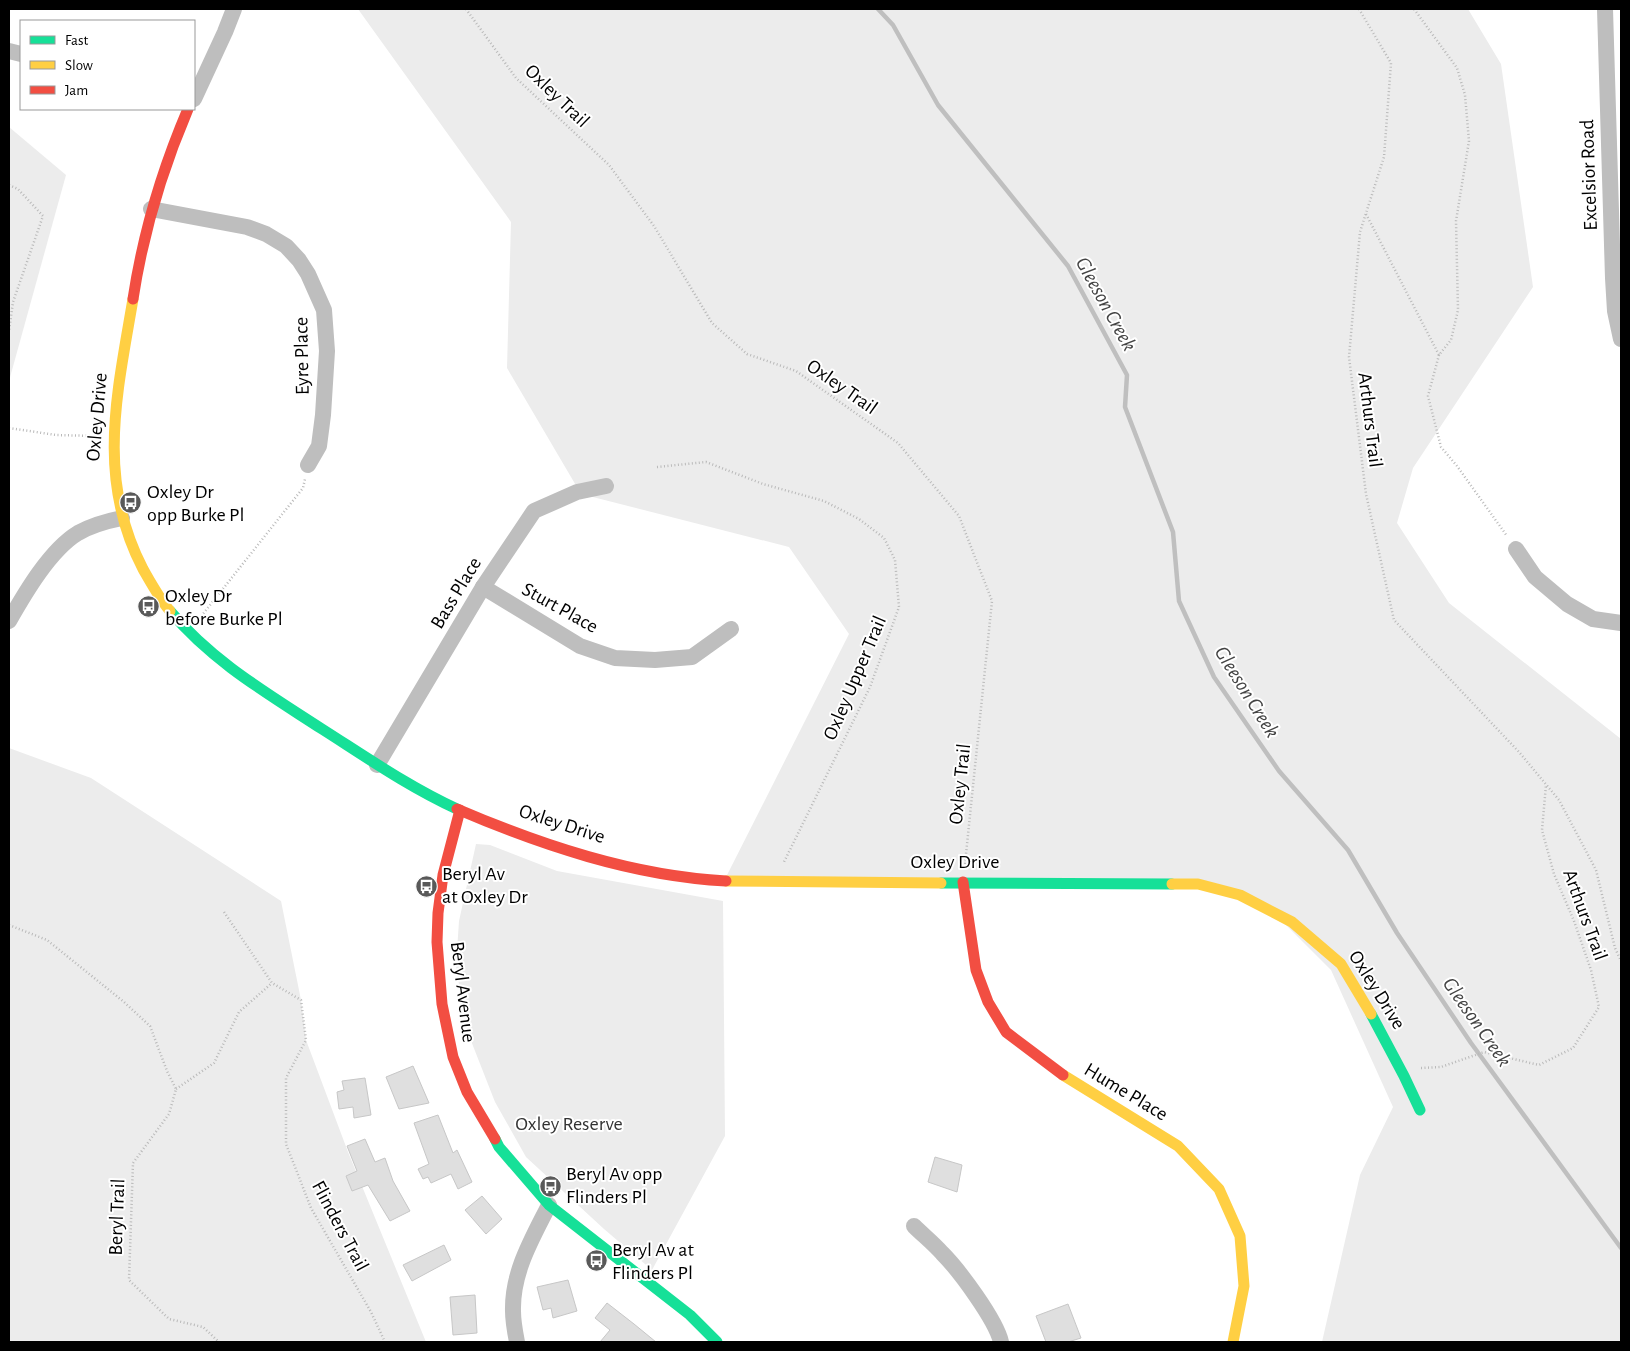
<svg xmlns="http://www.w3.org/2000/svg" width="1630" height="1351" viewBox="0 0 1630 1351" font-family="'Alegreya Sans',sans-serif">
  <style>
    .green { fill: #ececec }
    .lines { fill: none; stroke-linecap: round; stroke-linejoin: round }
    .stream { stroke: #bfbfbf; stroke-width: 4.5 }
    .building { fill: #dfdfdf; stroke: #c7c7c7 }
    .path { stroke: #b9b9b9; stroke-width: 2.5; stroke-dasharray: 1 2.5; stroke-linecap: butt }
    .street { stroke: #bebebe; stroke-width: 16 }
    .fast { stroke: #16e098; stroke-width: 11 }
    .slow { stroke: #ffcf43; stroke-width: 11 }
    .jam { stroke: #f24e42; stroke-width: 11 }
    .labels { text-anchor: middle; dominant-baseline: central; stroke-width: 4; stroke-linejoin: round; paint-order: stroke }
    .street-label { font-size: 20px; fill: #000; stroke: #fff }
    .poi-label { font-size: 20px; fill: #000; stroke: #fff; text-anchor: start }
    .park-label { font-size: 20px; fill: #333; stroke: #fff }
    .water-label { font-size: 21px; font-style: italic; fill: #444; stroke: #fff }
  </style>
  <rect width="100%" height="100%" fill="#fff"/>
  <g class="green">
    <polygon points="358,9 1468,9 1501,64 1533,287 1413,468 1397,523 1449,603 1621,739 1621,1342 1322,1342 1360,1175 1393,1107 1331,970 1282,921 1206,884 725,879 849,634 789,547 581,494 507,368 511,222"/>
    <polygon points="9,127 66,175 9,381"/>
    <polygon points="9,748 91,778 281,901 301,1000 306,1040 348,1152 426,1342 9,1342"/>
    <polygon points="476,844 490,845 557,871 723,901 725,1136 652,1270 604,1229 526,1157 495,1102 466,1028 456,966 459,921"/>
  </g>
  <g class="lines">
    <polyline class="stream" points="878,9 893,25 938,105 1068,266 1127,375 1125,407 1173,532 1179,601 1214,677 1279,771 1348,850 1397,933 1471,1043 1621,1248"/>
  </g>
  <g class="building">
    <polygon points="413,1066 429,1103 399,1109 386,1077"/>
    <polygon points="365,1078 371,1115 354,1118 353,1107 339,1109 337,1092 344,1090 342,1081"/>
    <polygon points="438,1115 453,1153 457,1150 472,1182 458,1189 451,1174 431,1183 428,1177 423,1179 418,1169 429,1164 414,1123"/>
    <polygon points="365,1139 375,1162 385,1158 393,1181 410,1211 390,1221 368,1185 352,1191 346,1176 357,1171 347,1146"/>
    <polygon points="935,1157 962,1165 957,1192 928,1182"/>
    <polygon points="482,1196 502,1219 486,1234 465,1210"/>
    <polygon points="444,1245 451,1260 412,1281 403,1265"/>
    <polygon points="568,1280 577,1311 553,1318 551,1308 543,1310 537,1287"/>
    <polygon points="475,1295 477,1333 453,1335 450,1297"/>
    <polygon points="607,1303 634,1324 656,1342 600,1342 610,1330 595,1318"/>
    <polygon points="1068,1304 1081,1338 1068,1342 1046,1342 1036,1316"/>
  </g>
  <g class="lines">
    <g class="path">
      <polyline points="466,9 516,78 609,165 654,226 712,323 747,354 796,371 898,443 959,516 992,601 965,864"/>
      <polyline points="1359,9 1391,63 1384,157 1360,232 1349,357 1366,494 1394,620 1519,752 1559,800 1596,870 1615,948 1621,961"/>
      <polyline points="9,185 18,189 43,216 13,302 9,331"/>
      <polyline points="1366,214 1439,355 1451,340 1458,310 1456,221 1469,141 1465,95 1457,68 1414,9"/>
      <polyline points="1439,355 1428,396 1441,447 1457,466 1507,536"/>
      <polyline points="9,428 56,435 94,436"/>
      <polyline points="657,467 706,462 763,484 824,501 859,519 884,538 895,560 899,607 870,687 783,864"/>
      <polyline points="199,619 303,488 305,479"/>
      <polyline points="224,912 272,983 301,1000 306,1040 286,1078 286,1144 311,1208 371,1312 385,1342"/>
      <polyline points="9,925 47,940 124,1002 150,1026 167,1071 176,1089 169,1114 133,1163 129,1280 169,1319 203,1327 219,1342"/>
      <polyline points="1421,1068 1441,1067 1484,1052 1539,1065 1573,1048 1599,1007 1591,970 1574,921 1554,874 1542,830 1546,785"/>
      <polyline points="176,1089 214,1063 239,1012 272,983"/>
    </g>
    <g class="street">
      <polyline points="1605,9 1613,278 1615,311 1621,339"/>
      <polyline points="9,51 21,54"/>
      <polyline points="194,99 225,32 234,9"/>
      <polyline points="151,209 247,227 266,234 286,246 299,260 308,274 324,310 327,351 323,415 319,446 308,465"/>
      <polyline points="1516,549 1535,577 1567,604 1593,619 1621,623"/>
      <polyline points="483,587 580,646 615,658 655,660 692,657 731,629"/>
      <path d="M 9,621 C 25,593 50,550 78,533 C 92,525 107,521 122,518"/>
      <polyline points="377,765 483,587 534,511 577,492 606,486"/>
      <path d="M 914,1226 C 923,1235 933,1243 942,1253 C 959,1270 996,1320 1001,1342"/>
      <path d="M 517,1342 C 515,1332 513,1321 513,1311 C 512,1272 532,1239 549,1205"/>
    </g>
    <g class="fast">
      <path d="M 170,611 C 213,662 267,693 322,729 C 366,757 409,787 457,809"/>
      <polyline points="941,883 1172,884"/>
      <polyline points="1371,1014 1404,1076 1420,1110"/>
      <polyline points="495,1139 499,1147 549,1205 690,1315 717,1342"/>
    </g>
    <g class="slow">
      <path d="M 133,299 C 117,394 96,479 143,569 C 151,583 159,598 170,611"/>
      <polyline points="726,881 941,883"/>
      <polyline points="1172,884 1198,884 1240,895 1292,922 1341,964 1371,1014"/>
      <polyline points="1063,1075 1178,1146 1219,1189 1240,1236 1244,1286 1233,1342"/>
    </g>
    <g class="jam">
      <path d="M 133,299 C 143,233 162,170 188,109"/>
      <path d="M 457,809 C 541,845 633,876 726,881"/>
      <polyline points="460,810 443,875 438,913 437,942 442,1004 453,1057 467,1092 495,1139"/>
      <polyline points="963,882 976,970 988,1002 1006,1032 1063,1075"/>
    </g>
  </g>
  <defs>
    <symbol id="bus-disc" viewBox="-11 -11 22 22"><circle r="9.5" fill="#595959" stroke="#fff"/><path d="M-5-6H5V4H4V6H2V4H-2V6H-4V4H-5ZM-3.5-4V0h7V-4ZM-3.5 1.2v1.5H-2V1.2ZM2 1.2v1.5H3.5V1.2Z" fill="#fff"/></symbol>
  </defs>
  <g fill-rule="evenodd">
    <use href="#bus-disc" x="118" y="490" width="25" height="25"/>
    <use href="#bus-disc" x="136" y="594" width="25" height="25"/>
    <use href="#bus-disc" x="414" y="874" width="25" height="25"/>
    <use href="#bus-disc" x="538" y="1174" width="25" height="25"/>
    <use href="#bus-disc" x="584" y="1248" width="25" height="25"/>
  </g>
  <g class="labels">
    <g class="street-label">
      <text transform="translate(557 96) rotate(44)">Oxley Trail</text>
      <text transform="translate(1589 175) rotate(-92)">Excelsior Road</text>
      <text transform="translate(302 356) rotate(-91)">Eyre Place</text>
      <text transform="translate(842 387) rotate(35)">Oxley Trail</text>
      <text transform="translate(97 417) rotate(-85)">Oxley Drive</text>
      <text transform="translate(1370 420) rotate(83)">Arthurs Trail</text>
      <text transform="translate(456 593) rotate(-59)">Bass Place</text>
      <text transform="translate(560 608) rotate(29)">Sturt Place</text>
      <text transform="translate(855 678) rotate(-67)">Oxley Upper Trail</text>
      <text transform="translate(960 784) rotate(-84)">Oxley Trail</text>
      <text transform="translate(562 824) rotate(18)">Oxley Drive</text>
      <text x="955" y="862">Oxley Drive</text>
      <text transform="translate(1585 915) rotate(70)">Arthurs Trail</text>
      <text transform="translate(1377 990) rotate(58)">Oxley Drive</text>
      <text transform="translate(463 992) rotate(83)">Beryl Avenue</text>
      <text transform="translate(1126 1092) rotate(31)">Hume Place</text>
      <text transform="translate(117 1217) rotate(-88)">Beryl Trail</text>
      <text transform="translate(340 1226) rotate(62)">Flinders Trail</text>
    </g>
    <g class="poi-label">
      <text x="147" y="492">Oxley Dr<tspan x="147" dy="23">opp Burke Pl</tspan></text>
      <text x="165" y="596">Oxley Dr<tspan x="165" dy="23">before Burke Pl</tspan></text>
      <text x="442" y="874">Beryl Av<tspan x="442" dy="23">at Oxley Dr</tspan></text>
      <text x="566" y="1174">Beryl Av opp<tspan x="566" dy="23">Flinders Pl</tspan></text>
      <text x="612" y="1250">Beryl Av at<tspan x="612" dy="23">Flinders Pl</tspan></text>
    </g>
    <g class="park-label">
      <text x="569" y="1124">Oxley Reserve</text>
    </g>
    <g class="water-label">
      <text transform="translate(1106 304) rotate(61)">Gleeson Creek</text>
      <text transform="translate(1247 692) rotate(58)">Gleeson Creek</text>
      <text transform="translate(1477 1022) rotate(55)">Gleeson Creek</text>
    </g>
  </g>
  <rect width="1630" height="1351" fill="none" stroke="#000000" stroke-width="20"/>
  <rect x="20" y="20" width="175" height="90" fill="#ffffff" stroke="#999999"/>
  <rect x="30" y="36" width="25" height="8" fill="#16e098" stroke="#999999"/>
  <text x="65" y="45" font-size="15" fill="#000000">Fast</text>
  <rect x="30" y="61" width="25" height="8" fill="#ffcf43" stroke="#999999"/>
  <text x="65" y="70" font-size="15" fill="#000000">Slow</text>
  <rect x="30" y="86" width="25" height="8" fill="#f24e42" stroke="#999999"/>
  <text x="65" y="95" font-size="15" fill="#000000">Jam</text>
</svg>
